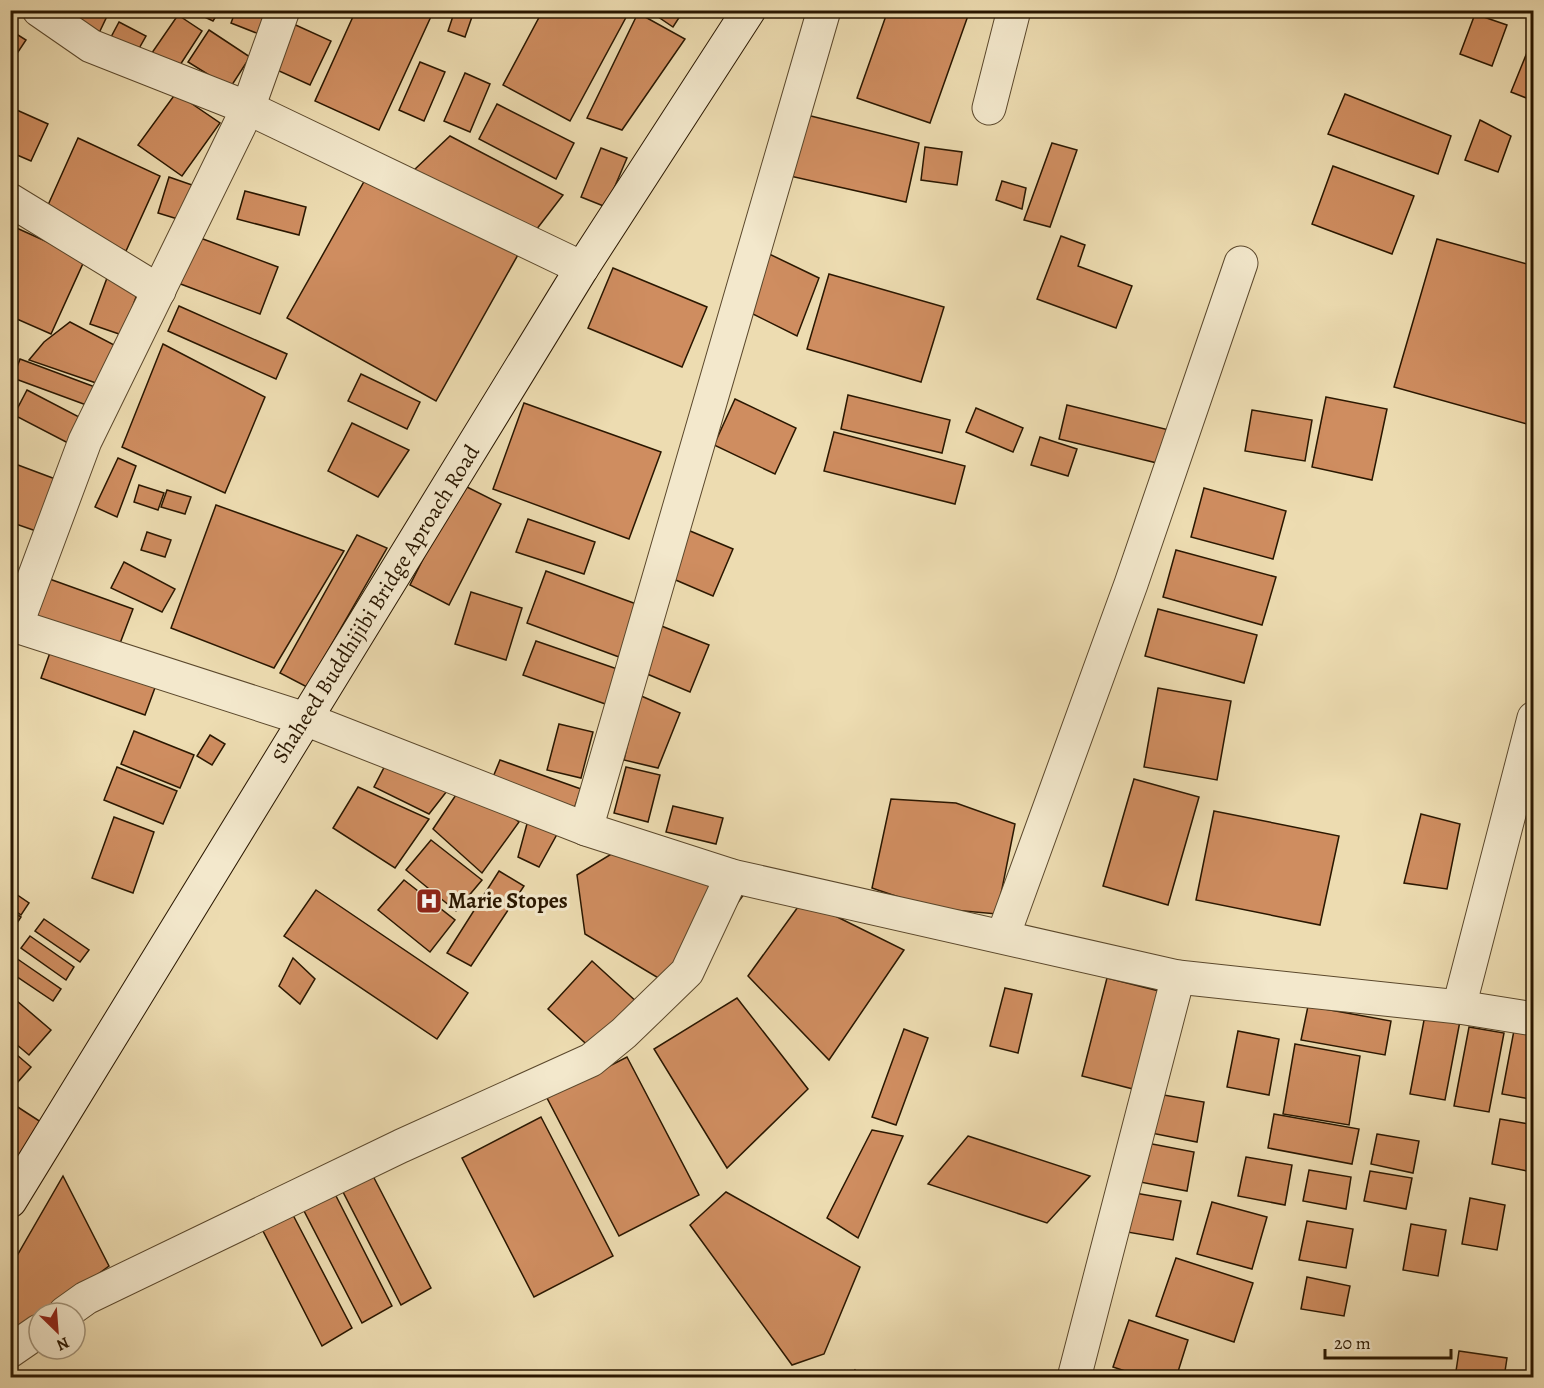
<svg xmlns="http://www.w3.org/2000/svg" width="1544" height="1388" viewBox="0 0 1544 1388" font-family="Alegreya,serif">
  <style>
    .building { fill: #cf8d60; stroke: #2a1700; stroke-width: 1.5 }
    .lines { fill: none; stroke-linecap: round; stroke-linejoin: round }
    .street-casing { stroke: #5b482c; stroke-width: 35 }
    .secondary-casing { stroke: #2a1700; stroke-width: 35 }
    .street { stroke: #f3e8cc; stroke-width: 33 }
    .secondary { stroke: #f3e8cc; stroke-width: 33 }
    .labels { text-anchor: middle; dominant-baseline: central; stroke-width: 6; stroke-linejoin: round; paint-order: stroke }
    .street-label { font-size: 22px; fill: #2a1700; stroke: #f3e8cc }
    .poi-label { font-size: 22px; font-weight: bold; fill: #2a1700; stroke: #f3e8cc; text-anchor: start }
  </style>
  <rect width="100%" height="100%" fill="#eddcb1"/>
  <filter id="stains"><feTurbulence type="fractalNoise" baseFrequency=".00333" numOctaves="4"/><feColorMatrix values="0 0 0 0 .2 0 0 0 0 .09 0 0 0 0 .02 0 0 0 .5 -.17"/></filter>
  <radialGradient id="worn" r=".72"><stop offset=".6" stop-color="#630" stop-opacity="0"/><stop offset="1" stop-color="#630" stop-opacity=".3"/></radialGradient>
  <g class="building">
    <polygon points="78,10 110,10 99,33 73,20"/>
    <polygon points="190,10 220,10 213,21"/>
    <polygon points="236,10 269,10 259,34 231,23"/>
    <polygon points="356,10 434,10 379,130 315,101"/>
    <polygon points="455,10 474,11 465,37 448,31"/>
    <polygon points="543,10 630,10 570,121 503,85"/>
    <polygon points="648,10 684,10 673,27"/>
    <polygon points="888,10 970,10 930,123 857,98"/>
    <polygon points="638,13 685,39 622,130 587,118"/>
    <polygon points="1475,14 1507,25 1492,66 1460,54"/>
    <polygon points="178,15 202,31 173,76 147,60"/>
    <polygon points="119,22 146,36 137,52 110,39"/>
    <polygon points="289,22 331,41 310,85 268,66"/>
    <polygon points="10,30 26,40 10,64"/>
    <polygon points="209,30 250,57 230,88 188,62"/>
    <polygon points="1528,50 1534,52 1534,101 1511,92"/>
    <polygon points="420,62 445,72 424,121 399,110"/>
    <polygon points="465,73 490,84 470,132 444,121"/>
    <polygon points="176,93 220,123 182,176 138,145"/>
    <polygon points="1345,94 1451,136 1438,174 1328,134"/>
    <polygon points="497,104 574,143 556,179 479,139"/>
    <polygon points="10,107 48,124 31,161 10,152"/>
    <polygon points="799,113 919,143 906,202 781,174"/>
    <polygon points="1480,120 1511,136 1498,172 1465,160"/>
    <polygon points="450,136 563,195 536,230 413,171"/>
    <polygon points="78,138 160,176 126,251 44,214"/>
    <polygon points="1052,143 1077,150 1050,227 1024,220"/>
    <polygon points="925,147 962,152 957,185 921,180"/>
    <polygon points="601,148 627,158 606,207 581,197"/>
    <polygon points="1333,166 1414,196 1392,254 1312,224"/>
    <polygon points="370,171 519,253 436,401 287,318"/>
    <polygon points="169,177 192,185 181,220 158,213"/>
    <polygon points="1002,181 1026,188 1022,209 996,200"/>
    <polygon points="245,191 306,207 299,235 237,219"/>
    <polygon points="10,225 85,259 51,334 10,316"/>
    <polygon points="195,236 278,267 260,314 178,283"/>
    <polygon points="1061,236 1085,245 1078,266 1132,286 1116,328 1037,299"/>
    <polygon points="1437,239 1534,266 1534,426 1394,387"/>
    <polygon points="763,251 819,278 797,336 747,311"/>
    <polygon points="613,268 707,307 682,367 588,328"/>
    <polygon points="829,274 944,307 921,382 807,349"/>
    <polygon points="107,278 139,289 122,335 90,324"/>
    <polygon points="179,306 287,354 276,379 168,331"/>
    <polygon points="70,322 118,347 99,384 29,360 44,342"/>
    <polygon points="163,344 265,397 225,493 122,447"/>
    <polygon points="20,359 95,387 89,406 13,378"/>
    <polygon points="361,374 420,402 407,429 348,401"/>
    <polygon points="27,390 81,418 68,443 14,415"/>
    <polygon points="848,395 950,420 942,453 841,429"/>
    <polygon points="1326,397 1387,409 1372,480 1312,467"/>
    <polygon points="735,399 796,428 775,474 714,445"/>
    <polygon points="524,403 661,452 629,539 493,489"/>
    <polygon points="1067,405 1169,430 1161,464 1059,439"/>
    <polygon points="976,408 1023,428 1013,452 966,432"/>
    <polygon points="1252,410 1312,420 1305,461 1245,451"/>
    <polygon points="352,423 409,450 378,497 328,471"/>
    <polygon points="834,432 965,466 955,504 824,471"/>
    <polygon points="1040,437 1077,449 1068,476 1031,465"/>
    <polygon points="118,458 136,466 117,517 95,507"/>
    <polygon points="10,462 58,480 39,532 10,522"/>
    <polygon points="461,484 501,504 449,605 410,585"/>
    <polygon points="139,485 164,493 158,510 134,502"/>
    <polygon points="1204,488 1286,511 1273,559 1191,537"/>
    <polygon points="167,490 191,497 185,514 161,507"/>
    <polygon points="216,505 344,551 274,668 171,628"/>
    <polygon points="528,519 595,542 584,574 516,552"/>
    <polygon points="683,528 733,549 713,596 664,575"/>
    <polygon points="147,532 171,540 165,557 141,550"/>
    <polygon points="357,535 387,548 307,687 280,673"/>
    <polygon points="1176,550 1276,577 1262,625 1163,597"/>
    <polygon points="124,562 175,589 162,612 111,588"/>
    <polygon points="546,571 639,605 619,657 527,623"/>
    <polygon points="44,577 133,609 119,646 30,615"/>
    <polygon points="471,592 522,608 506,660 455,644"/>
    <polygon points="1158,609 1257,635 1244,683 1145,656"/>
    <polygon points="659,625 709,645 690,692 640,671"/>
    <polygon points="536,641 623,671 611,706 523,675"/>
    <polygon points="52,647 156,685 145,715 41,678"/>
    <polygon points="1158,688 1231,701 1217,780 1144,767"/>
    <polygon points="639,695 680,713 658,768 624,760"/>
    <polygon points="559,724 593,732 581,778 547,770"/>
    <polygon points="134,731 194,755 180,788 121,764"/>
    <polygon points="210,735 225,744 212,765 197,756"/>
    <polygon points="391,754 454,782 429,814 374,787"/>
    <polygon points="500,760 581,789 573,812 491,782"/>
    <polygon points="117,767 177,791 163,824 104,800"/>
    <polygon points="626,767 660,775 648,822 614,813"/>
    <polygon points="1134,779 1199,797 1168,905 1103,886"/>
    <polygon points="464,783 519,822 482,873 433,829"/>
    <polygon points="358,787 429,819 395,868 333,828"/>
    <polygon points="891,799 956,803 1015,824 997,914 931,908 872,888"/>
    <polygon points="673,806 723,818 716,844 666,832"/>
    <polygon points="531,809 561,827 539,867 518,857"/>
    <polygon points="1214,811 1339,836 1320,925 1196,900"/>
    <polygon points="1421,814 1460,824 1447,889 1404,883"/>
    <polygon points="114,817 154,832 133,893 92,878"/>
    <polygon points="431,840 482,880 456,911 406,870"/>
    <polygon points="626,845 747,890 675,988 585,934 577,875"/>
    <polygon points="499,871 524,886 471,966 447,953"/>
    <polygon points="404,880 455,920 430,952 378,910"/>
    <polygon points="10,890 29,903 21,915 10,907"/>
    <polygon points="316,890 468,993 437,1039 284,936"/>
    <polygon points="803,900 904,950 829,1060 748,976"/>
    <polygon points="10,910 21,917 13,929 10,928"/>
    <polygon points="44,919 89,950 80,962 35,931"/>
    <polygon points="30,936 74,967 66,980 21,948"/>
    <polygon points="16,958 61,989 53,1001 10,972 10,965"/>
    <polygon points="293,958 315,979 300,1004 279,986"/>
    <polygon points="592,961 639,1004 595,1052 548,1009"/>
    <polygon points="1107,978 1163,992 1137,1090 1082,1076"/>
    <polygon points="1005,988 1032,994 1018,1053 990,1046"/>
    <polygon points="10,995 51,1030 29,1055 10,1039"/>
    <polygon points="737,998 808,1089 727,1168 654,1049"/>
    <polygon points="1308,1006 1391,1021 1385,1055 1301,1040"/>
    <polygon points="1425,1015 1460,1021 1445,1100 1410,1094"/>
    <polygon points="1515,1025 1534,1028 1534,1080 1530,1099 1502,1094"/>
    <polygon points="1469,1027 1504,1033 1489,1112 1454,1106"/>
    <polygon points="904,1029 928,1038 896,1125 872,1117"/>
    <polygon points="1238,1031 1279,1039 1269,1095 1227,1087"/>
    <polygon points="1295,1044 1360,1056 1349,1125 1283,1114"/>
    <polygon points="10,1049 31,1067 10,1091"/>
    <polygon points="627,1057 699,1195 619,1236 547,1098"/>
    <polygon points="1158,1094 1204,1102 1197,1142 1151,1133"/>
    <polygon points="10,1102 44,1124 10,1175"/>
    <polygon points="1274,1114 1359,1129 1352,1164 1268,1148"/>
    <polygon points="541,1117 613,1256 534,1297 462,1158"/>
    <polygon points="1500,1119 1534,1125 1527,1171 1492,1164"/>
    <polygon points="872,1130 903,1136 858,1238 827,1218"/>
    <polygon points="1377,1134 1419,1141 1413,1173 1371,1164"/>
    <polygon points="968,1136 1090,1176 1047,1223 928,1184"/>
    <polygon points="1147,1143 1194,1152 1187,1191 1140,1182"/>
    <polygon points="1246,1157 1292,1165 1285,1205 1238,1196"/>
    <polygon points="1309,1170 1351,1177 1346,1209 1303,1201"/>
    <polygon points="1370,1171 1412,1178 1406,1209 1364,1201"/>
    <polygon points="372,1174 431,1288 401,1305 341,1188"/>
    <polygon points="63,1176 109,1266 46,1313 39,1313 39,1318 10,1339 10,1268"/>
    <polygon points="334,1192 392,1306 362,1323 302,1207"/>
    <polygon points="726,1192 860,1267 824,1354 792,1365 690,1225"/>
    <polygon points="1135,1193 1181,1201 1173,1240 1127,1232"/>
    <polygon points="1470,1198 1505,1205 1497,1250 1462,1244"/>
    <polygon points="1212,1202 1267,1217 1252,1269 1197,1254"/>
    <polygon points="293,1215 352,1328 322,1346 262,1229"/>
    <polygon points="1307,1221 1353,1229 1346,1268 1299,1260"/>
    <polygon points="1411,1224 1446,1230 1438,1276 1403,1270"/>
    <polygon points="1176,1258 1253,1283 1234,1342 1156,1316"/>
    <polygon points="1307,1277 1350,1286 1344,1316 1301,1309"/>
    <polygon points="1129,1320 1188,1340 1176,1378 1146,1378 1113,1367"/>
    <polygon points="1459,1351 1507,1358 1504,1378 1455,1378"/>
    <polygon points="855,1370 862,1378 848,1378"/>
  </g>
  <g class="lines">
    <defs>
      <g id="street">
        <polyline points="39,10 91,46 248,108 582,268"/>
        <polyline points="989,108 1014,10"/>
        <polyline points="10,200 159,291"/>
        <polyline points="10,624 305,719 586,829 732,876 1178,977 1459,1007 1534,1019"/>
        <polyline points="16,626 85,441 248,108 283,10"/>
        <polyline points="586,829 824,10"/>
        <polyline points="1003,936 1131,584 1241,263"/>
        <polyline points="1459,1007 1534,718"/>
        <polyline points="65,1313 86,1298 401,1146 591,1060 624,1033 687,972 732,876"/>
        <polyline points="10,1351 39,1331"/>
        <polyline points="1074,1378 1178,977"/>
      </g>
      <polyline id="secondary" points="10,1201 582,268 749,10"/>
    </defs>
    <use href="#street" class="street-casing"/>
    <use href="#secondary" class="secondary-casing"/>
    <use href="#street" class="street"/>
    <use href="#secondary" class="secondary"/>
  </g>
  <defs>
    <symbol id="hospital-square" viewBox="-11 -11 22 22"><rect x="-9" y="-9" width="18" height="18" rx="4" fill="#8f2418" stroke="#f3e8cc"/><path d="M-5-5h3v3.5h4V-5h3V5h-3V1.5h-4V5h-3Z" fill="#fff"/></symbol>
  </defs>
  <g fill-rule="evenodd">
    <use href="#hospital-square" x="414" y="886" width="30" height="30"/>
  </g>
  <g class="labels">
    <g class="street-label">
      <text transform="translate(376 604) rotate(-58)">Shaheed Buddhijibi Bridge Aproach Road</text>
    </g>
    <g class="poi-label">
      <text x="448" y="901">Marie Stopes</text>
    </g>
  </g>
  <rect width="1544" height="1388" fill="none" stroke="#eddcb1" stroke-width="36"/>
  <rect x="12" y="12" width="1520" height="1364" fill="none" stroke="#2a1700" stroke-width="3"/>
  <rect x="18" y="18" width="1508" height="1352" fill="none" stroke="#2a1700" stroke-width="1.5"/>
  <g transform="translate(57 1331) rotate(155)"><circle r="28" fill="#f3e8cc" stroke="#a3947a" stroke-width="1.5"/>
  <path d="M0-4.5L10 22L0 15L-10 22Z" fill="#8f2418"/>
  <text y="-9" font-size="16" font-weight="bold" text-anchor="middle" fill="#2a1700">N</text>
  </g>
  <path d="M1325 1349v9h126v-9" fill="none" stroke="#2a1700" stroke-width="3"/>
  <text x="1334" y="1349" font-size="18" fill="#2a1700" stroke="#f3e8cc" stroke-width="4.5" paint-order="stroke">20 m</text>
  <rect width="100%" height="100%" filter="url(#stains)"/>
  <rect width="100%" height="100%" fill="url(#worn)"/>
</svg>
